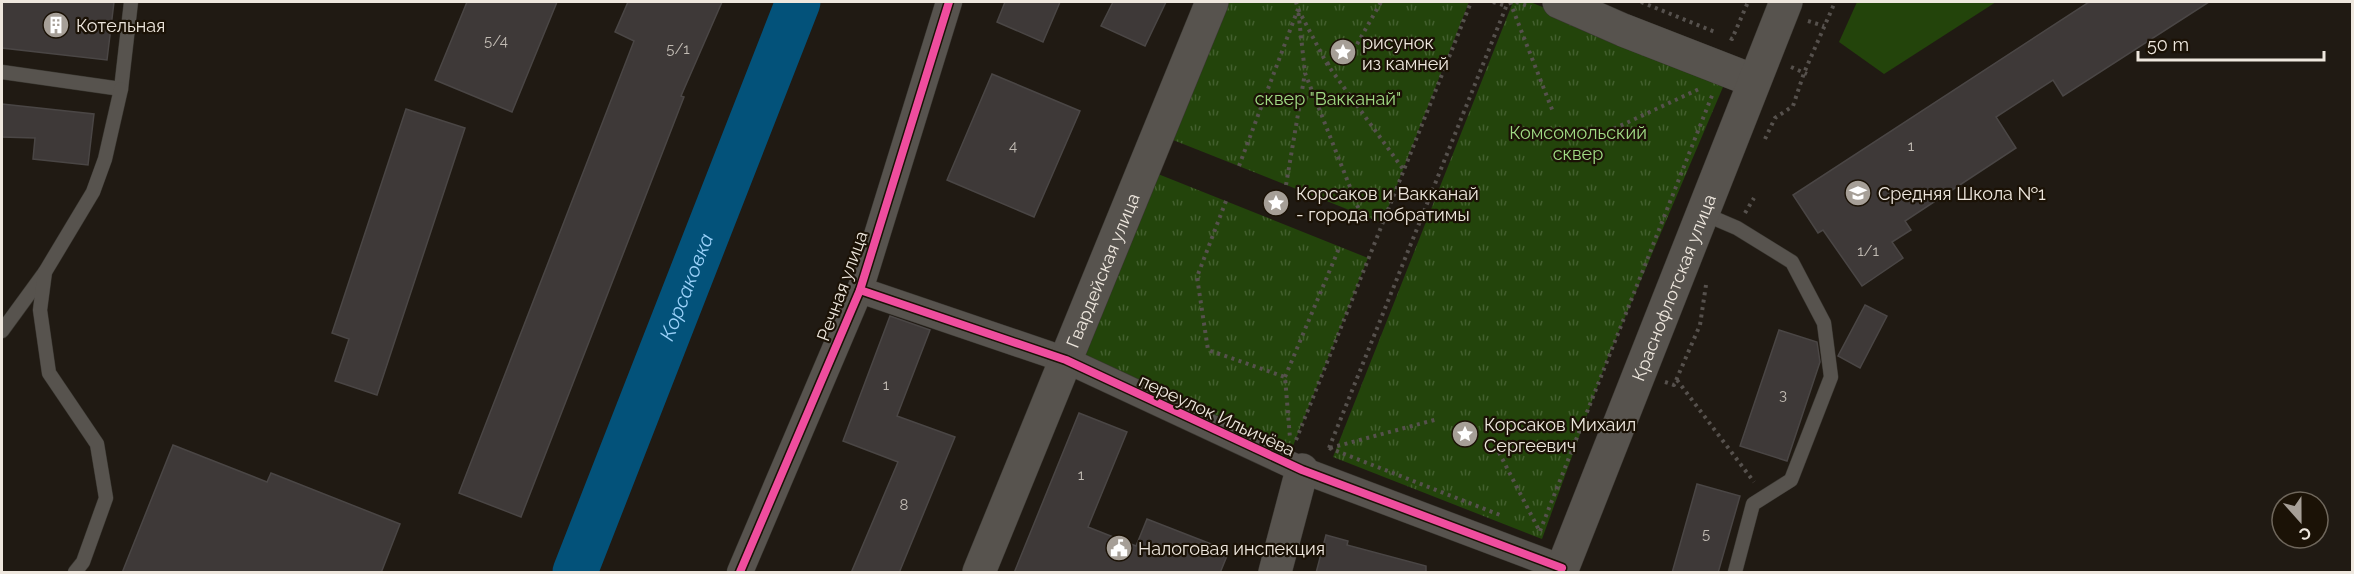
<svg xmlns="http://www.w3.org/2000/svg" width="2354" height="574" viewBox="0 0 2354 574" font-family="Raleway,sans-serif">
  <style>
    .park { fill: url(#park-tufts) }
    .pitch { fill: #23440b }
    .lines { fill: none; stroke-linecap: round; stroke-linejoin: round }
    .river { stroke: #03527a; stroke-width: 45 }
    .building { fill: #3e3938; stroke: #4a4645; stroke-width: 1.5 }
    .lane-casing { stroke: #3a3731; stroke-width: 15 }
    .street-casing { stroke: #3a3731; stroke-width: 27 }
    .secondary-casing { stroke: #3a3731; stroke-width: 34 }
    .path { stroke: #56514d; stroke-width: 4; stroke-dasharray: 3 4.5; stroke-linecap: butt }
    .lane { stroke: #57534e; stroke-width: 14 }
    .street { stroke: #57534e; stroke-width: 26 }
    .secondary { stroke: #57534e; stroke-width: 33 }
    .cycleway-casing { stroke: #1b1206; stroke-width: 11 }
    .cycleway { stroke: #ef4d9e; stroke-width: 8 }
    .labels { text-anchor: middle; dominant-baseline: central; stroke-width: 4.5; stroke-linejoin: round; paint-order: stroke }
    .number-label { font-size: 15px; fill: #c2bcb4 }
    .poi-label { font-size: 18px; fill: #eee7de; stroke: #1b1206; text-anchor: start }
    .park-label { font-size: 18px; fill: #a0db84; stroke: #1b1206 }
    .street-label { font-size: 18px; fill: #eee7de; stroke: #1b1206 }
    .water-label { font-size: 20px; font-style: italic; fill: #9cd2fa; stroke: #1b1206 }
  </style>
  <defs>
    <pattern id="park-tufts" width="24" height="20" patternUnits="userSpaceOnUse" patternTransform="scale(1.5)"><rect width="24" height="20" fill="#23440b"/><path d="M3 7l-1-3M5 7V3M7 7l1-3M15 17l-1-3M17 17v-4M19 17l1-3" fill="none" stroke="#435f2e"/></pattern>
  </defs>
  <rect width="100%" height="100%" fill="#201a13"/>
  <g class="park">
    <polygon points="1229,2 1469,2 1382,223 1173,140"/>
    <polygon points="1513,2 1530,2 1726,80 1608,357 1542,539 1333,457"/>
    <polygon points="1158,174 1368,258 1291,451 1084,359"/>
  </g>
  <polygon class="pitch" points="1857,2 1996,2 1884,74 1839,42"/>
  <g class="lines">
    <path class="river" id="s1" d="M 575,572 L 798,2"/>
  </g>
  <g class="building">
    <polygon points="2,2 114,2 107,60 2,48"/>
    <polygon points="467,2 557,2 512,112 435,80"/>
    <polygon points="628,2 722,2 681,96 684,97 521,517 459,493 634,41 615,32"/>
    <polygon points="1005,2 1060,2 1043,42 997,22"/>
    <polygon points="1113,2 1166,2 1145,46 1101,26"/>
    <polygon points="2089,2 2209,2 2063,96 2053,80 1996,117 2016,148 1905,221 1911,230 1892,242 1903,258 1862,286 1823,230 1818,233 1793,195"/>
    <polygon points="992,74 1080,111 1034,217 947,180"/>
    <polygon points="2,104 94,114 88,165 33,159 35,138 2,137"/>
    <polygon points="406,109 465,128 377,395 335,381 349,339 332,333"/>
    <polygon points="1865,305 1887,316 1860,368 1838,356"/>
    <polygon points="890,316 930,330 897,416 955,437 899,573 851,573 898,462 843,441"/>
    <polygon points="1779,330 1817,342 1820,362 1787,461 1740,446"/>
    <polygon points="1079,413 1127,432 1088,527 1136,546 1147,519 1229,551 1220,573 1014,573"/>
    <polygon points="173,445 267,482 271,473 400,524 381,573 122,573"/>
    <polygon points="1697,484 1740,496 1718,573 1672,573"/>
    <polygon points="1326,535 1348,541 1347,545 1426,566 1426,573 1316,573"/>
  </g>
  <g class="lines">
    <defs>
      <g id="lane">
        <polyline points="2,72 121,89 131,2"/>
        <polyline points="1702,213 1737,228 1792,262 1824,323 1831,377 1791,480 1753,504 1735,572"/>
        <polyline points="2,331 45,272"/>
        <polyline points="75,572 83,562 106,498 97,444 49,373 40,310 45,272 93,192 105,159 121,89"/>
      </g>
      <g id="street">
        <polyline points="860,290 1066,360 1302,470 1562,568"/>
        <polyline points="740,572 860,290 949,2"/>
      </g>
      <g id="secondary">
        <polyline points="1559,2 1623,30 1754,81"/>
        <path id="s2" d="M 979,572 L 1212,2"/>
        <polyline points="1275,572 1302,470"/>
        <path id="s3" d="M 1561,572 L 1786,2"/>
      </g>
    </defs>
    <use href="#lane" class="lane-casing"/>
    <use href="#street" class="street-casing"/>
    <use href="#secondary" class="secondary-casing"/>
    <g class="path">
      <polyline points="1493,2 1506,6"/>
      <polyline points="1510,2 1553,112"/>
      <polyline points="1516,2 1531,7"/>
      <polyline points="1641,2 1715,32"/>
      <polyline points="1808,21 1824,26"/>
      <polyline points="1730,38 1732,39 1748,2"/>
      <polyline points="1327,64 1352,53 1381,2"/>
      <polyline points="1791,67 1807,74"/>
      <polyline points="1607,132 1699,89"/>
      <polyline points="1765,139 1775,118 1793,106 1804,73 1835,2"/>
      <polyline points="1239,166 1298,9 1296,2"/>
      <polyline points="1286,185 1305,73"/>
      <polyline points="1226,201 1197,277 1208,350 1285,377 1290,438"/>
      <polyline points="1745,213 1754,198"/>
      <polyline points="1361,215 1305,73 1298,9 1327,64 1403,169"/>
      <polyline points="1285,377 1340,246"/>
      <polyline points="1677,380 1754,482"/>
      <polyline points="1665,382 1674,385 1700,325 1706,285"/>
      <polyline points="1492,439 1539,530"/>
      <polyline points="1296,440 1471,2"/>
      <polyline points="1329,448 1508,2"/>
      <polyline points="1329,448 1500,515"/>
      <polyline points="1330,448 1438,419"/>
      <polyline points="1540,531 1713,93"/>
    </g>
    <use href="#lane" class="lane"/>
    <use href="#street" class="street"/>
    <use href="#secondary" class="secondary"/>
    <defs>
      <g id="cycleway">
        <polyline points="860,290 1066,360 1302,470 1562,568"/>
        <polyline points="740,572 860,290 949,2"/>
      </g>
    </defs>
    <use href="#cycleway" class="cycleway-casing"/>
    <use href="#cycleway" class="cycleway"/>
  </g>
  <defs>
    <symbol id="building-disc" viewBox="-11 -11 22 22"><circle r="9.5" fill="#a69f97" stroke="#1b1206"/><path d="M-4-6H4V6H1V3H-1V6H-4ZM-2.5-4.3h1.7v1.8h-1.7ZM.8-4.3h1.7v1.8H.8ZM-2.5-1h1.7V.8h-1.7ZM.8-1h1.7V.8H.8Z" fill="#fff"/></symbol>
    <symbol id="sight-disc" viewBox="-11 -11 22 22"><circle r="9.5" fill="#a69f97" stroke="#1b1206"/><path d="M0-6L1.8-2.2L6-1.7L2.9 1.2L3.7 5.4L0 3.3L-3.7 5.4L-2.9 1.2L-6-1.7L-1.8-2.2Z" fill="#fff"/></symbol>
    <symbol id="school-disc" viewBox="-11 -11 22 22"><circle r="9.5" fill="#a69f97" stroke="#1b1206"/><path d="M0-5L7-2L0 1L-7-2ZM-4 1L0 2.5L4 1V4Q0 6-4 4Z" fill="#fff"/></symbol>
    <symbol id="civic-disc" viewBox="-11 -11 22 22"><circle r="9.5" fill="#a69f97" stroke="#1b1206"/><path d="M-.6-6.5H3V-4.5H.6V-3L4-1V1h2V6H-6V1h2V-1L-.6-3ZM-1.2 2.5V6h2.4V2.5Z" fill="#fff"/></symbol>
  </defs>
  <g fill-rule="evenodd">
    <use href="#building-disc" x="41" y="10" width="30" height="30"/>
    <use href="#sight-disc" x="1328" y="37" width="30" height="30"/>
    <use href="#school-disc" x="1843" y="178" width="30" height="30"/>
    <use href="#sight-disc" x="1261" y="188" width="30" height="30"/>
    <use href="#sight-disc" x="1450" y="419" width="30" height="30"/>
    <use href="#civic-disc" x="1104" y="533" width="30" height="30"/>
  </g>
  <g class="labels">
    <g class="number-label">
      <text x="496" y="41">5/4</text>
      <text x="678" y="49">5/1</text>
      <text x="1013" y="146">4</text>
      <text x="1911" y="146">1</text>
      <text x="1868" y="251">1/1</text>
      <text x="886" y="385">1</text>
      <text x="1783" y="395">3</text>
      <text x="1081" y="475">1</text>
      <text x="904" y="505">8</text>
      <text x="1706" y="534">5</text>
    </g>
    <g class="poi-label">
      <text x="76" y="25">Котельная</text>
      <text x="1362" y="42">рисунок<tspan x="1362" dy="21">из камней</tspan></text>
      <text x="1296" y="193">Корсаков и Вакканай<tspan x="1296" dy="21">- города побратимы</tspan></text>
      <text x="1878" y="193">Средняя Школа №1</text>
      <text x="1484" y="424">Корсаков Михаил<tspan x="1484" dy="21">Сергеевич</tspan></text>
      <text x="1138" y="548">Налоговая инспекция</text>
    </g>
    <g class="park-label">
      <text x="1328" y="98">сквер "Вакканай"</text>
      <text x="1578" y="132">Комсомольский<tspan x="1578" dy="21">сквер</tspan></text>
    </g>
    <g class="street-label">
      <text stroke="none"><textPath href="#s2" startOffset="326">Гвардейская улица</textPath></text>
      <text transform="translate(842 286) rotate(-70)">Речная улица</text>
      <text stroke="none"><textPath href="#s3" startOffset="306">Краснофлотская улица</textPath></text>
      <text transform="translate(1217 415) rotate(25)">переулок Ильичёва</text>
    </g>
    <g class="water-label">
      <text stroke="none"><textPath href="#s1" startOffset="306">Корсаковка</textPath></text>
    </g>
  </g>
  <rect width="2354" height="574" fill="none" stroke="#eee7de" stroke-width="6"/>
  <g transform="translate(2300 520) rotate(159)"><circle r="28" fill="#1b1206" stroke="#6f675c" stroke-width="1.5"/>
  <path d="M0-4.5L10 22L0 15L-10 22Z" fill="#a69f97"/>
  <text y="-9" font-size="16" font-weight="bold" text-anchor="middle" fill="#eee7de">С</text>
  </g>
  <path d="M2138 51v9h186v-9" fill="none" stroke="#eee7de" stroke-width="3"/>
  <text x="2147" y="51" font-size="18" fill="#eee7de" stroke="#1b1206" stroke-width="4.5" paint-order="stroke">50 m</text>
</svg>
